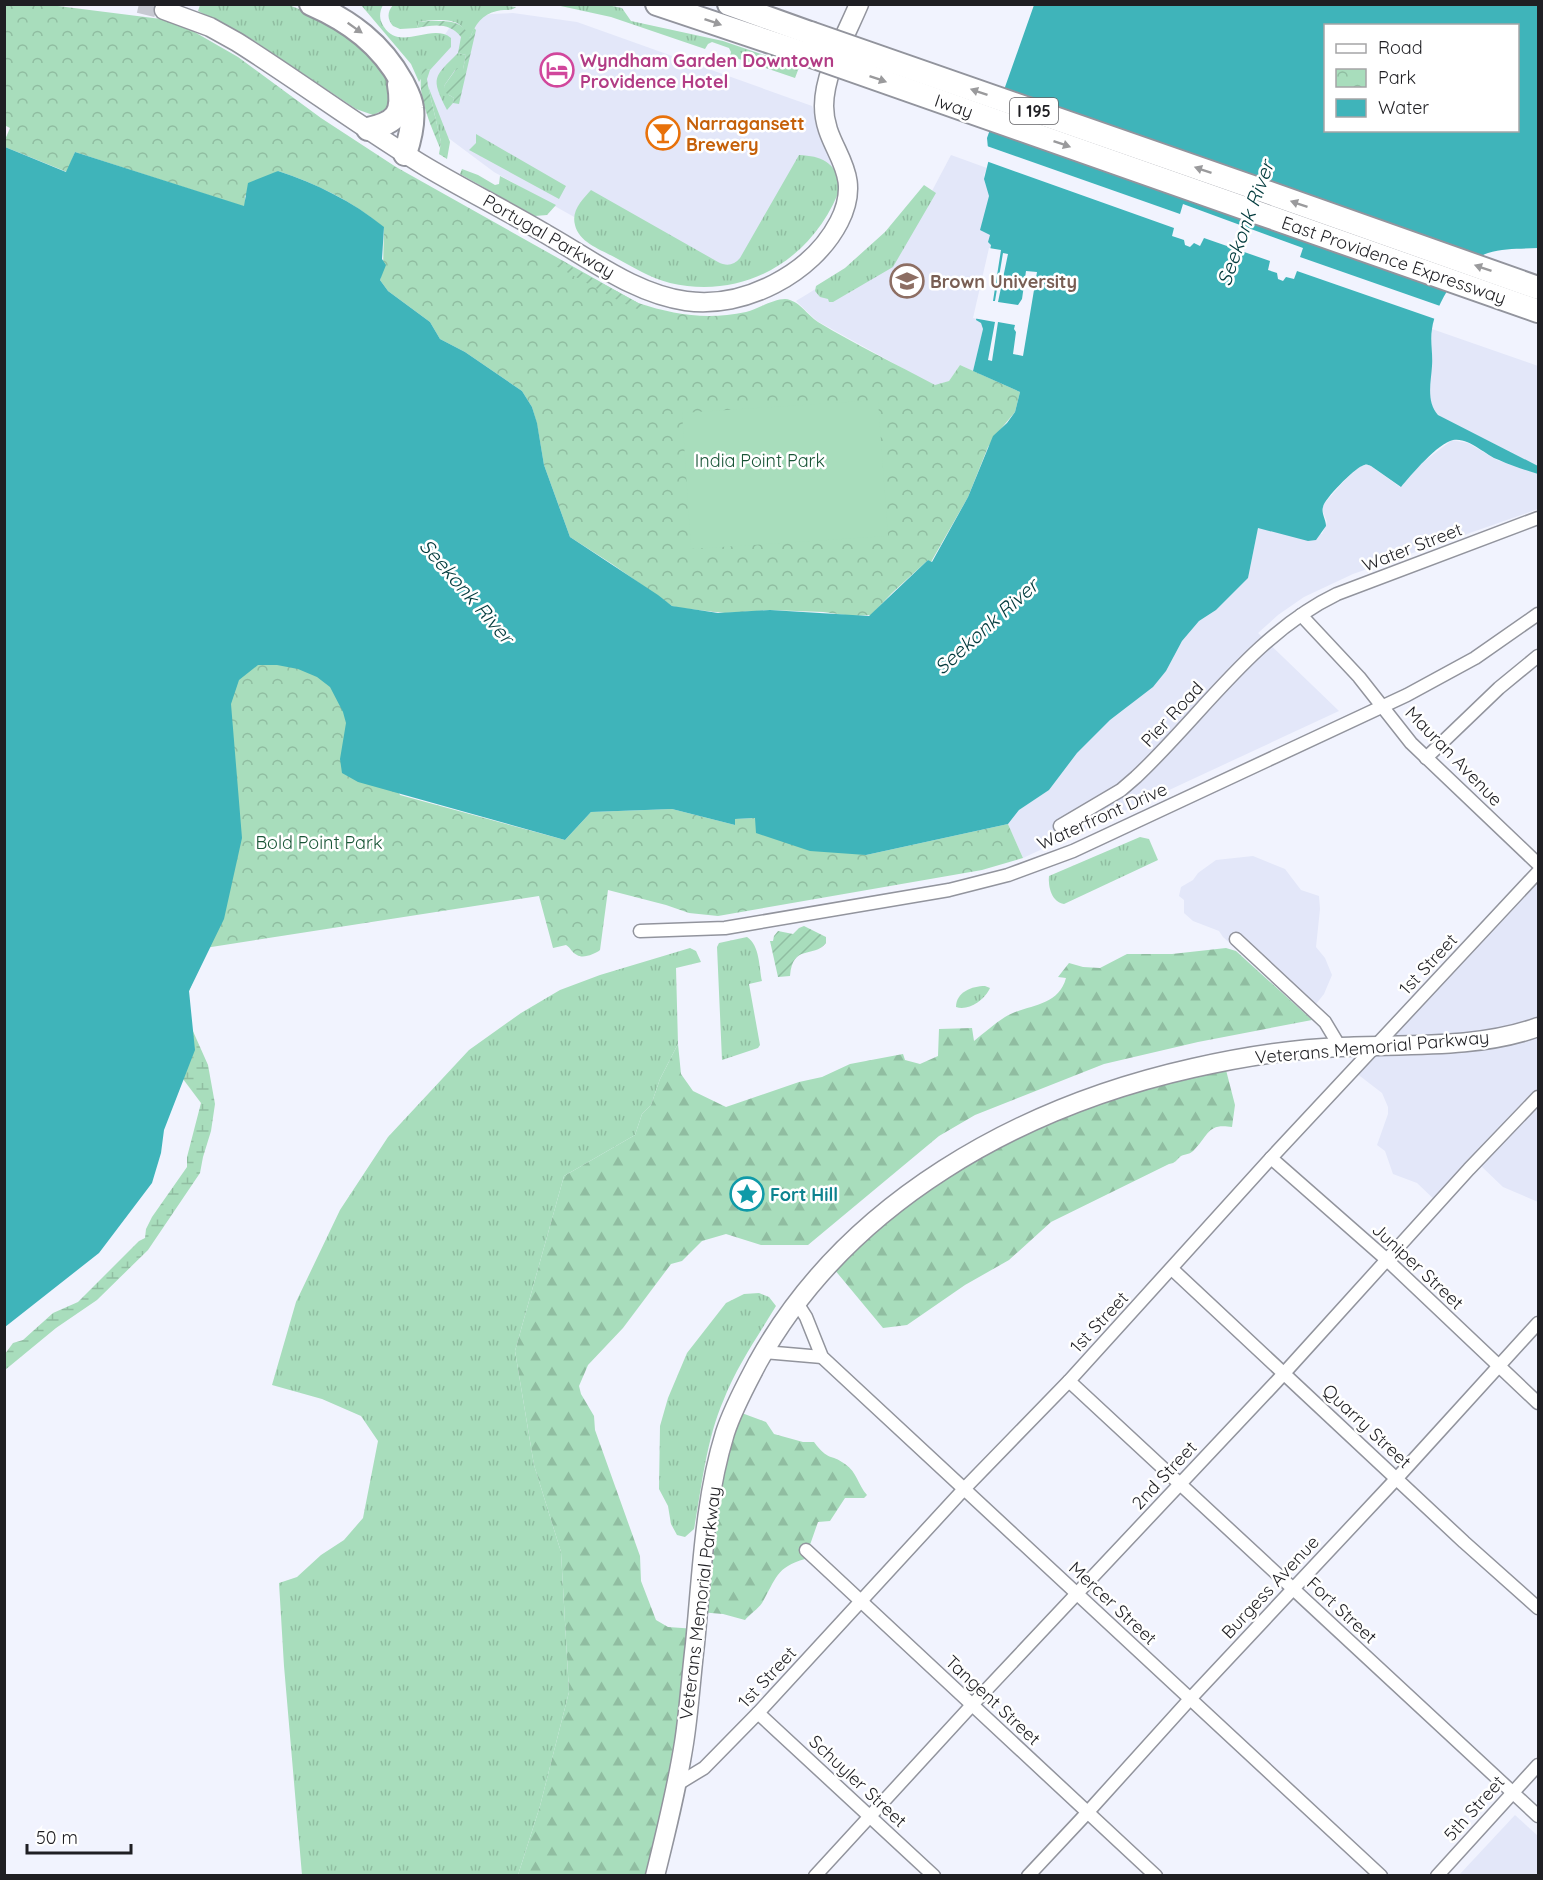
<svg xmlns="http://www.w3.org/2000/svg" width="1543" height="1880" viewBox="0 0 1543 1880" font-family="Quicksand,sans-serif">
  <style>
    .built { fill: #e3e7f9 }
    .grass { fill: url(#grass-tufts) }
    .forest { fill: url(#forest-firs) }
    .wetland { fill: url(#wetland-marsh) }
    .park { fill: url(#park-crowns) }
    .garden { fill: url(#garden-furrows) }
    .pitch { fill: #a8ddbc }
    .water { fill: #3fb4ba; fill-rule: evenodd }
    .pier { fill: #f1f3fe }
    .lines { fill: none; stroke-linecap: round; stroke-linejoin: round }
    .secondary-tunnel { stroke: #c7c9d2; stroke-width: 18; stroke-dasharray: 18 9; stroke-linecap: butt }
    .street-casing { stroke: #92949d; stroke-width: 15 }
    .secondary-casing { stroke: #92949d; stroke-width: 21 }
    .highway-casing { stroke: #92949d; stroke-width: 26 }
    .street { stroke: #fff; stroke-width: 12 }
    .secondary { stroke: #fff; stroke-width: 18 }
    .highway { stroke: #fff; stroke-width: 22 }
    .highway-bridge-casing { stroke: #92949d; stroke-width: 26; stroke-linecap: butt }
    .highway-bridge { stroke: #fff; stroke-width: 22 }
    .oneway { fill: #9a9a9c }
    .labels { text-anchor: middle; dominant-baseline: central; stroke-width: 5; stroke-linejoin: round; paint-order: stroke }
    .shield { fill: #fff; stroke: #626265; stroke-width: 1.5 }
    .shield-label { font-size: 16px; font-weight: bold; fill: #1f1f23 }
    .hotel-label { font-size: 18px; font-weight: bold; fill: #b23c85; stroke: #fff; text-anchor: start }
    .street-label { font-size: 18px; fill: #1f1f23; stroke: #fff }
    .food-label { font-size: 18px; font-weight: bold; fill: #c56008; stroke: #fff; text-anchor: start }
    .education-label { font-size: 18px; font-weight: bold; fill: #785e54; stroke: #fff; text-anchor: start }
    .park-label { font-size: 18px; fill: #195537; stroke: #fff }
    .culture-label { font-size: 18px; font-weight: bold; fill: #0d838f; stroke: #fff; text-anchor: start }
    .water-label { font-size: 20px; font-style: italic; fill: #013a3c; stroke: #fff }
  </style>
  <defs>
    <pattern id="grass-tufts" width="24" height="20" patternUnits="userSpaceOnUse" patternTransform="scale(1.5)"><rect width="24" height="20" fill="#a8ddbc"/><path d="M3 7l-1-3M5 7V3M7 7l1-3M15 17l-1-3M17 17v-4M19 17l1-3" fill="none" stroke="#90bda1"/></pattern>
    <pattern id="forest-firs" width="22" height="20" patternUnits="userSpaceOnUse" patternTransform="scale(1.5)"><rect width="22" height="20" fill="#a8ddbc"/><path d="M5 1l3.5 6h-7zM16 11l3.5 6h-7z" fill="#90bda1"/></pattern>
    <pattern id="wetland-marsh" width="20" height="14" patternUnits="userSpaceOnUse" patternTransform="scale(1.5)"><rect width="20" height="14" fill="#a8ddbc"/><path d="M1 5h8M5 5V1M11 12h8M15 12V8" fill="none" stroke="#90bda1"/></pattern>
    <pattern id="park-crowns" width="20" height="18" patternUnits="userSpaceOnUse" patternTransform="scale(1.5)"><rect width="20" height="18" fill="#a8ddbc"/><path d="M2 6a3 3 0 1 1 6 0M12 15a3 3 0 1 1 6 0" fill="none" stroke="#90bda1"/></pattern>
    <pattern id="garden-furrows" width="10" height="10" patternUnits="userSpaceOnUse" patternTransform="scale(1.5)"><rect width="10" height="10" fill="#a8ddbc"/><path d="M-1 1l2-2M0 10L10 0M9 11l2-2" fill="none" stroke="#90bda1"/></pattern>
  </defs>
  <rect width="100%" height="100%" fill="#f1f3fe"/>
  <g class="built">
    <polygon points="513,13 577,22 812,106 832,162 835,178 783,254 679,276 494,172 443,134 423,76 434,51 452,24 491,14"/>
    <polygon points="951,155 987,168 984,175 985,183 989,191 989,202 982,222 990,235 991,244 976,319 981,323 983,329 973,371 960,365 949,381 935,386 817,321 796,301 863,260 914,225"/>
    <polygon points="1432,329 1538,366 1538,466 1470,432 1441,417 1433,410 1430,397"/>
    <polygon points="1452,440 1468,443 1497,460 1538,474 1538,509 1353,574 1304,597 1278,615 1258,633 1339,711 1023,858 1008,824 1019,810 1049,790 1077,753 1110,720 1126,708 1166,671 1182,641 1199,621 1216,610 1248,578 1258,527 1277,531 1322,534 1327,522 1323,512 1323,505 1344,481 1360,466 1365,464 1371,466 1400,487 1422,463"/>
    <polygon points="1253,856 1285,869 1301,890 1319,896 1320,909 1316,947 1325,958 1332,975 1324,994 1308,1014 1223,937 1219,931 1193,921 1184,913 1184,900 1179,896 1181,887 1193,880 1198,873 1216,860"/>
    <polygon points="1538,877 1538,1202 1503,1187 1480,1165 1439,1204 1417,1183 1393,1174 1385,1151 1377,1145 1388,1114 1388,1107 1382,1093 1356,1073"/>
    <polygon points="1515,1815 1538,1836 1538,1875 1459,1875"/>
  </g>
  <g class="grass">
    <polygon points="286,4 320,17 377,58 393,90 388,108 373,115 356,109 247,36 198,11 200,5"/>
    <path d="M 492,4 L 516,7 C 510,12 505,9 497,11 C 482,14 475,25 470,38 C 467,35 464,28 460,25 C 451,18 430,20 419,22 L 417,28 L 400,29 L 393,26 C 387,19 387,12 393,5 Z"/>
    <path d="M 361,5 L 383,5 C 379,12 379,20 384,27 C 400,52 432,22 451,38 L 451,47 L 430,70 L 427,69 L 419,82 L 411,64 Z"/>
    <polygon points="607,5 622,8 631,21 723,41 764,55 779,57 800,65 795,78 730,56 731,52 729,48 712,42 708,44 705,49 611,17 556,5"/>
    <path d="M 458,53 L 466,55 L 463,69 L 455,70 L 444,86 L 449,95 L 454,98 L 453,103 L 447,110 C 430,77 434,77 458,53 Z"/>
    <polygon points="428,86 450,142 447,159 439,154 441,142"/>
    <polygon points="476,134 566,186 559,199 471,151 469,150 476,143"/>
    <path d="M 799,155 C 822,156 833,162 842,183 C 817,256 748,301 670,283 C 650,278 633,267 616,258 C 602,250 579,243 575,225 C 571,210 583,199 591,190 L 718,262 C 727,267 734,265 740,258 Z"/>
    <polygon points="462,169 478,175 495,185 499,184 500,176 556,205 547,215 535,216 460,174"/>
    <polygon points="924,185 936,193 893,267 833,302 829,302 828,299 820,297 815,291 816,286 845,268 885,232"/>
    <path d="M 1140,837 L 1149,839 L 1158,860 L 1064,904 C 1052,902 1048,888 1049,876 Z"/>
    <path d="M 747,937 C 760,945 759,968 762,981 L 749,984 L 760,1045 L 758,1048 L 722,1060 L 717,947 L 719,943 Z"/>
    <polygon points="690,948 696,951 701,962 676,968 678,1044 660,1079 651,1105 642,1114 635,1135 564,1176 515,1351 534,1465 561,1552 569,1692 540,1806 518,1875 302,1875 284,1666 279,1583 297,1577 321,1555 344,1540 363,1518 378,1441 361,1416 322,1399 272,1385 296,1302 340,1210 388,1137 469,1050 521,1013 560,990 600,975"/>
    <path d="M 985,986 L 990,988 L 989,990 C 983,1001 968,1011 956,1007 C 956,992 972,986 985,986 Z"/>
    <path d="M 759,1293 L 769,1297 L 776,1306 C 758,1336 737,1366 724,1399 C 706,1440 702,1486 694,1529 L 685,1537 L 677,1535 L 671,1524 L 668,1506 L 659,1489 L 660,1426 L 668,1398 L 687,1353 L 726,1303 L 744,1294 Z"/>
  </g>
  <g class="forest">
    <path d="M 1226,948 L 1236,951 L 1312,1020 L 1198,1042 L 1104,1064 L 975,1115 L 939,1136 L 808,1245 L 761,1245 L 726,1234 L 702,1241 L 682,1261 L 671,1264 L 623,1328 L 588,1365 L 579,1386 L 581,1394 L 594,1416 L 595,1430 L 640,1556 L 641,1581 L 656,1620 L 668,1627 L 696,1629 L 656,1875 L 518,1875 L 540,1806 L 569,1692 L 561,1552 L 534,1465 L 515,1351 L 564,1176 L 635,1135 L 642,1114 L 651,1105 L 660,1079 L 678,1044 L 681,1074 L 693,1091 L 726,1107 L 799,1082 L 822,1077 L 850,1064 L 903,1054 L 905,1060 L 920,1064 L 938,1056 L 939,1029 L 972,1028 L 974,1041 C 984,1033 994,1024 1005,1017 C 1026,1004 1058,1008 1066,978 L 1058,977 L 1069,963 L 1083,967 L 1100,968 L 1127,954 L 1172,954 Z"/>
    <path d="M 1226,1070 L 1235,1105 L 1232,1127 C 1207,1123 1209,1135 1194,1150 C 1191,1154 1186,1154 1181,1156 C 1176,1160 1176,1163 1169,1164 L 1051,1222 L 1009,1260 L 965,1285 L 907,1325 L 883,1328 L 834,1269 L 851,1244 L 975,1157 L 1135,1086 Z"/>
    <path d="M 739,1412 L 766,1422 L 774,1434 L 803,1442 L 814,1442 C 829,1462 830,1453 845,1464 C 857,1472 858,1485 867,1495 L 864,1498 L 845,1498 L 830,1521 L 818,1522 L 805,1559 C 776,1567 776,1579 762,1603 C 758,1609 750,1614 745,1620 L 723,1614 L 699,1612 L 713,1506 Z"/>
  </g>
  <polygon class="wetland" points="207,946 187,996 188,1020 208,1065 215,1104 211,1131 203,1157 200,1173 148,1250 97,1300 56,1328 5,1370 5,1354 13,1343 23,1340 53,1313 78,1302 139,1241 145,1238 146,1229 152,1217 187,1167 187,1157 201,1103 180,1075 167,1022"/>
  <g class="park">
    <path d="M 5,5 L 50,5 L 161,19 L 191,30 L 238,57 L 321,118 L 396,167 L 638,303 C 675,315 707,320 746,312 C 758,309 773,299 785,299 C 799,300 807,315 818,322 C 856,345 896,364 935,385 L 949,381 L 960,365 L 1020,392 L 1015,412 L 1000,430 L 988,447 L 968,497 L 931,562 L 928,560 L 892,593 L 871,615 L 853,616 L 823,612 L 770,610 L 725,613 L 680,608 L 672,606 L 612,564 L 570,537 L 544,465 L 537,424 L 532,407 L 522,391 L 465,352 L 440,339 L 430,322 L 388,291 L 380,280 L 383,269 L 384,228 C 353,201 317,184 278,171 L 245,196 L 245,207 L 75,152 L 67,172 L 5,147 L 4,142 L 10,128 L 4,125 Z"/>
    <path d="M 321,655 L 400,795 L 565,840 L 591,812 L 672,809 L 735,825 L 735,819 L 756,818 L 866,855 L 1008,824 L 1023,858 L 982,870 L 718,916 L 689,913 L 666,905 L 608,890 L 600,950 C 595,954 583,959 577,955 C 572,953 571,948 566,945 L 553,948 L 539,896 L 205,948 L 224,666 Z"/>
  </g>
  <g class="garden">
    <path d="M 428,21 C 446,21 463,19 470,38 L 474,28 L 476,30 L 459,104 L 453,103 L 454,98 L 446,93 L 444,86 L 457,68 L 463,69 L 466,55 L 458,53 L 461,37 C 450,22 433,25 417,28 L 419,22 Z"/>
    <path d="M 424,68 L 430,70 L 427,79 L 428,86 L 441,142 L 440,148 C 432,128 413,87 424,68 Z"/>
    <polygon points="555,258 644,306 642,311 623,303 554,265"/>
    <path d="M 804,926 L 826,937 L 826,943 C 813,959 793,943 790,976 L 778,977 L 770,941 L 773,941 L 774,936 L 778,931 L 793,934 L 799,928 Z"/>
  </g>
  <polygon class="pitch" points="878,400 888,536 691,549 682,413"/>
  <path class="water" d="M 1034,5 L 1538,5 L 1538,248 C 1522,249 1504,248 1488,253 C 1462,262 1436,302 1432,329 C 1430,341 1433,354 1432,366 C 1431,382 1426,402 1438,415 L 1538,466 L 1538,474 C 1525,470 1512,466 1499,460 C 1485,455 1469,437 1453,440 C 1438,443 1411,475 1401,487 L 1371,466 C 1366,464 1366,464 1362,466 C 1354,469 1324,499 1323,507 C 1321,513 1326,520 1326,526 L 1316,540 L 1308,541 L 1258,528 L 1248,578 L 1216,610 L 1199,621 L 1182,641 L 1166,671 L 1153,687 L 1110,720 L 1077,753 L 1049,790 L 1019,810 L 1008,824 L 866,855 L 810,851 L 756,833 L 755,818 L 735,819 L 735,825 L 672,809 L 591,812 L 565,840 L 358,782 L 342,773 L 340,759 L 346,723 L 343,712 L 330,687 L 317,677 L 298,669 L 277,665 L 258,665 L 239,680 L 231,704 L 242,838 L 224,919 L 189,991 L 195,1050 L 164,1130 L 161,1153 L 152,1183 L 99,1253 L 5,1327 L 5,147 L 66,172 L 75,152 L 244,206 L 248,183 L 278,171 C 317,184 352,201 384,227 L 382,259 L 386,265 L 380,280 L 388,291 L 430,322 L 440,339 L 465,352 L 522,391 L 532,407 L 537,423 L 544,465 L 570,537 L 658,595 L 672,606 L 718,613 L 770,610 L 869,616 L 928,560 L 932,562 L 968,497 L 993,436 L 1007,423 L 1015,412 L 1020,392 L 973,371 L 983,329 L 981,323 L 976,320 L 991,245 L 988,242 L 990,235 L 980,230 L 989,196 L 984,179 L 989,159 L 987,138 ZM 1326,26 L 1518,26 L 1518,130 L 1326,130 Z"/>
  <g class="pier">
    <polygon points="984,145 1180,214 1183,204 1303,248 1300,257 1443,307 1438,320 1297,271 1294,279 1286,277 1283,281 1278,279 1277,273 1268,270 1270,261 1204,238 1200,246 1194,243 1190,247 1185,245 1184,240 1172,236 1174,228 986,161"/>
    <polygon points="989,248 1001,250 993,301 995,301 1003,253 1008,254 998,302 1018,305 1022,299 1026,271 1037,272 1023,356 1013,354 1016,332 1014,329 1015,325 998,322 992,361 988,360 995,322 973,318"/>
  </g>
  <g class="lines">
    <polyline class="secondary-tunnel" points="139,4 164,10"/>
    <defs>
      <g id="street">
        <polyline points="1301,615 1359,677 1411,743 1538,864"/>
        <polyline points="1426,758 1499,688 1538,656"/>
        <path d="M 1060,826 L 1121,790 L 1136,777 C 1201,716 1254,634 1337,594 L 1538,518"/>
        <polyline points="640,931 725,928 949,890 1008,875 1073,851 1407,695 1475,658 1538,614"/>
        <polyline points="1236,939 1325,1022 1340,1047"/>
        <polyline points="1271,1158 1386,1259 1538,1403"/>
        <polyline points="1172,1269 1464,1542 1538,1608"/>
        <polyline points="797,1303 806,1317 822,1357 1381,1876"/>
        <polyline points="764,1352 822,1357"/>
        <polyline points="1069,1381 1538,1816"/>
        <polyline points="806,1550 1156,1876"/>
        <polyline points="758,1713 934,1876"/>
        <polyline points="676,1785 704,1768 758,1713 964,1489 1069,1381 1271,1158 1538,872"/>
        <polyline points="815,1876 972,1705 1277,1381 1469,1169 1538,1097"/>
        <polyline points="1028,1876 1087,1813 1190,1699 1397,1478 1538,1323"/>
        <polyline points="1437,1876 1538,1765"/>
      </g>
      <g id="secondary">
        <path d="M 164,10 L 210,27 L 237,42 C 302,83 363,129 428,168 C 469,192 511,213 551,237 C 593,261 636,294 686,301 C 744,309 812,274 839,222 C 866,169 824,151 824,106 C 824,73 846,35 859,4"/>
        <path d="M 655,1876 C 666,1832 677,1788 684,1743 C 689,1711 691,1677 695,1644 C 702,1574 704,1501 725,1433 C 733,1408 746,1385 758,1362 C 847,1202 1019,1107 1193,1068 C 1241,1057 1292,1049 1341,1047 C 1405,1044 1478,1049 1538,1027"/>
      </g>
      <g id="highway">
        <path d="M 311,4 C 350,21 381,44 402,82 C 406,90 411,98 412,108 C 414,124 410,139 405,154"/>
        <polyline points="657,4 803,53"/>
        <polyline points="729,4 810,33"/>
        <path d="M 368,129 C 396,123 404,114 399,85"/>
        <polyline points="1258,189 1538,288"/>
        <polyline points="1250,210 1538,311"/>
      </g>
    </defs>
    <use href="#street" class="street-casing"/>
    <use href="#secondary" class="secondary-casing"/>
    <use href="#highway" class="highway-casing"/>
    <use href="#street" class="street"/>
    <use href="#secondary" class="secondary"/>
    <use href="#highway" class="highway"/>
    <defs>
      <g id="highway-bridge">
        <polyline points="810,33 1258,189"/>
        <polyline points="803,53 1250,210"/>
      </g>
    </defs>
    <use href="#highway-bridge" class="highway-bridge-casing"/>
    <use href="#highway-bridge" class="highway-bridge"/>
  </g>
  <defs><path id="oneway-solid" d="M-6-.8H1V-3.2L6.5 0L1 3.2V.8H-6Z" transform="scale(1.5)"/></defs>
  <g class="oneway">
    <use href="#oneway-solid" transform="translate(713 22) rotate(19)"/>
    <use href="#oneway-solid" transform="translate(355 28) rotate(35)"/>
    <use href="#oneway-solid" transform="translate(878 79) rotate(19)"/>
    <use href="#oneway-solid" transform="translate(979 92) rotate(-161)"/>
    <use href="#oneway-solid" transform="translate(1062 144) rotate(19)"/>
    <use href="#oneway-solid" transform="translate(1203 170) rotate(-161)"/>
    <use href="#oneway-solid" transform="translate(1299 204) rotate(-161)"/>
    <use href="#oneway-solid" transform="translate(1483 268) rotate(-161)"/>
  </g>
  <defs>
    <symbol id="hotel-ring" viewBox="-11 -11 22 22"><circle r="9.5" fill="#fff" stroke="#d1479c" stroke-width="1.5"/><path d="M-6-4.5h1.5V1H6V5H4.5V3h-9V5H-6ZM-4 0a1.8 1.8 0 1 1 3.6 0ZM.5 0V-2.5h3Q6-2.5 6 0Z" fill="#d1479c"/></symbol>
    <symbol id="bar-ring" viewBox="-11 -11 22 22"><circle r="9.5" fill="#fff" stroke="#e8710a" stroke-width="1.5"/><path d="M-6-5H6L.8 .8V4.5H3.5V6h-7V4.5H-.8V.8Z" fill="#e8710a"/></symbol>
    <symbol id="university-ring" viewBox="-11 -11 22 22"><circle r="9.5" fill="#fff" stroke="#8d6e63" stroke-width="1.5"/><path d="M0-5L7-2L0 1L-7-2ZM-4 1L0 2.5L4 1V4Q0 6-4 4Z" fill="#8d6e63"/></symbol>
    <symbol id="sight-ring" viewBox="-11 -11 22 22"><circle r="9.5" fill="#fff" stroke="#0f9aa8" stroke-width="1.5"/><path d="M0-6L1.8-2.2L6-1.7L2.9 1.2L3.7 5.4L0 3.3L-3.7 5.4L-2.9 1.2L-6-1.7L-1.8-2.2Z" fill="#0f9aa8"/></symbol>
  </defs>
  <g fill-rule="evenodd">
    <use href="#hotel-ring" x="538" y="51" width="38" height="38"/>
    <use href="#bar-ring" x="644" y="114" width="38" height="38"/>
    <use href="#university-ring" x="888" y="262" width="38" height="38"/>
    <use href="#sight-ring" x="728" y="1175" width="38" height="38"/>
  </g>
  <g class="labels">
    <rect class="shield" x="1010" y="98" width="48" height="26" rx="4.5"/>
    <g class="shield-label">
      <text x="1034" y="111">I 195</text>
    </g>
    <g class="hotel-label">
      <text x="580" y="60">Wyndham Garden Downtown<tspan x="580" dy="21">Providence Hotel</tspan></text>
    </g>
    <g class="street-label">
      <text transform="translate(954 106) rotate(19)">Iway</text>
      <text transform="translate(549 236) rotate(30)">Portugal Parkway</text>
      <text transform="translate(1394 260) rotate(19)">East Providence Expressway</text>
      <text transform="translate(1412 547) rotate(-21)">Water Street</text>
      <text transform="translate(1172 714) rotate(-47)">Pier Road</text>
      <text transform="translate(1454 756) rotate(46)">Mauran Avenue</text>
      <text transform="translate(1102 816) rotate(-24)">Waterfront Drive</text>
      <text transform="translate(1428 964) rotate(-47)">1st Street</text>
      <text transform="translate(1372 1047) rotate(-5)">Veterans Memorial Parkway</text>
      <text transform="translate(1418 1266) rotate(43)">Juniper Street</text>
      <text transform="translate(1099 1322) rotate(-47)">1st Street</text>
      <text transform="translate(1367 1426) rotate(43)">Quarry Street</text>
      <text transform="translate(1164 1475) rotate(-47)">2nd Street</text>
      <text transform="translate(1270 1587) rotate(-47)">Burgess Avenue</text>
      <text transform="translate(700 1603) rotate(-83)">Veterans Memorial Parkway</text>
      <text transform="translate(1113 1603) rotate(43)">Mercer Street</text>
      <text transform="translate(1342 1610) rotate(43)">Fort Street</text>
      <text transform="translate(767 1677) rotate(-47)">1st Street</text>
      <text transform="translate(993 1700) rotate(43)">Tangent Street</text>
      <text transform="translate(858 1781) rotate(43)">Schuyler Street</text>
      <text transform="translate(1474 1808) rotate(-48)">5th Street</text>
    </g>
    <g class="food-label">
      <text x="686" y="123">Narragansett<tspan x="686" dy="21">Brewery</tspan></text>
    </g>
    <g class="education-label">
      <text x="930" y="281">Brown University</text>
    </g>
    <g class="park-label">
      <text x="760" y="460">India Point Park</text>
      <text x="319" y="842">Bold Point Park</text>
    </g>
    <g class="culture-label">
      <text x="770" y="1194">Fort Hill</text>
    </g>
    <g class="water-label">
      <text transform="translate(1245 223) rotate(-70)">Seekonk River</text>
      <text transform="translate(467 591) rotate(49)">Seekonk River</text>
      <text transform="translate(986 626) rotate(-42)">Seekonk River</text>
    </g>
  </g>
  <rect width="1543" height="1880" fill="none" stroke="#1f1f23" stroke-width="12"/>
  <rect x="1324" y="24" width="195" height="108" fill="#ffffff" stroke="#a5a5a7" stroke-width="1.5"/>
  <rect x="1336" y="44" width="30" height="9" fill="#ffffff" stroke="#a5a5a7" stroke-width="1.5"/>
  <text x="1378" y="54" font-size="18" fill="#1f1f23">Road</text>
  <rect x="1336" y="69" width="30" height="18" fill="url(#park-crowns)" stroke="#a5a5a7" stroke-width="1.5"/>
  <text x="1378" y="84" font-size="18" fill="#1f1f23">Park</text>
  <rect x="1336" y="99" width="30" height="18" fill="#3fb4ba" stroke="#a5a5a7" stroke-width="1.5"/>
  <text x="1378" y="114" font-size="18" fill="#1f1f23">Water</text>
  <path d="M27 1844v9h104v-9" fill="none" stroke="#1f1f23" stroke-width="3"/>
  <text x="36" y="1844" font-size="18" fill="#1f1f23" stroke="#ffffff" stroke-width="4.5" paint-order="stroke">50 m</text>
</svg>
